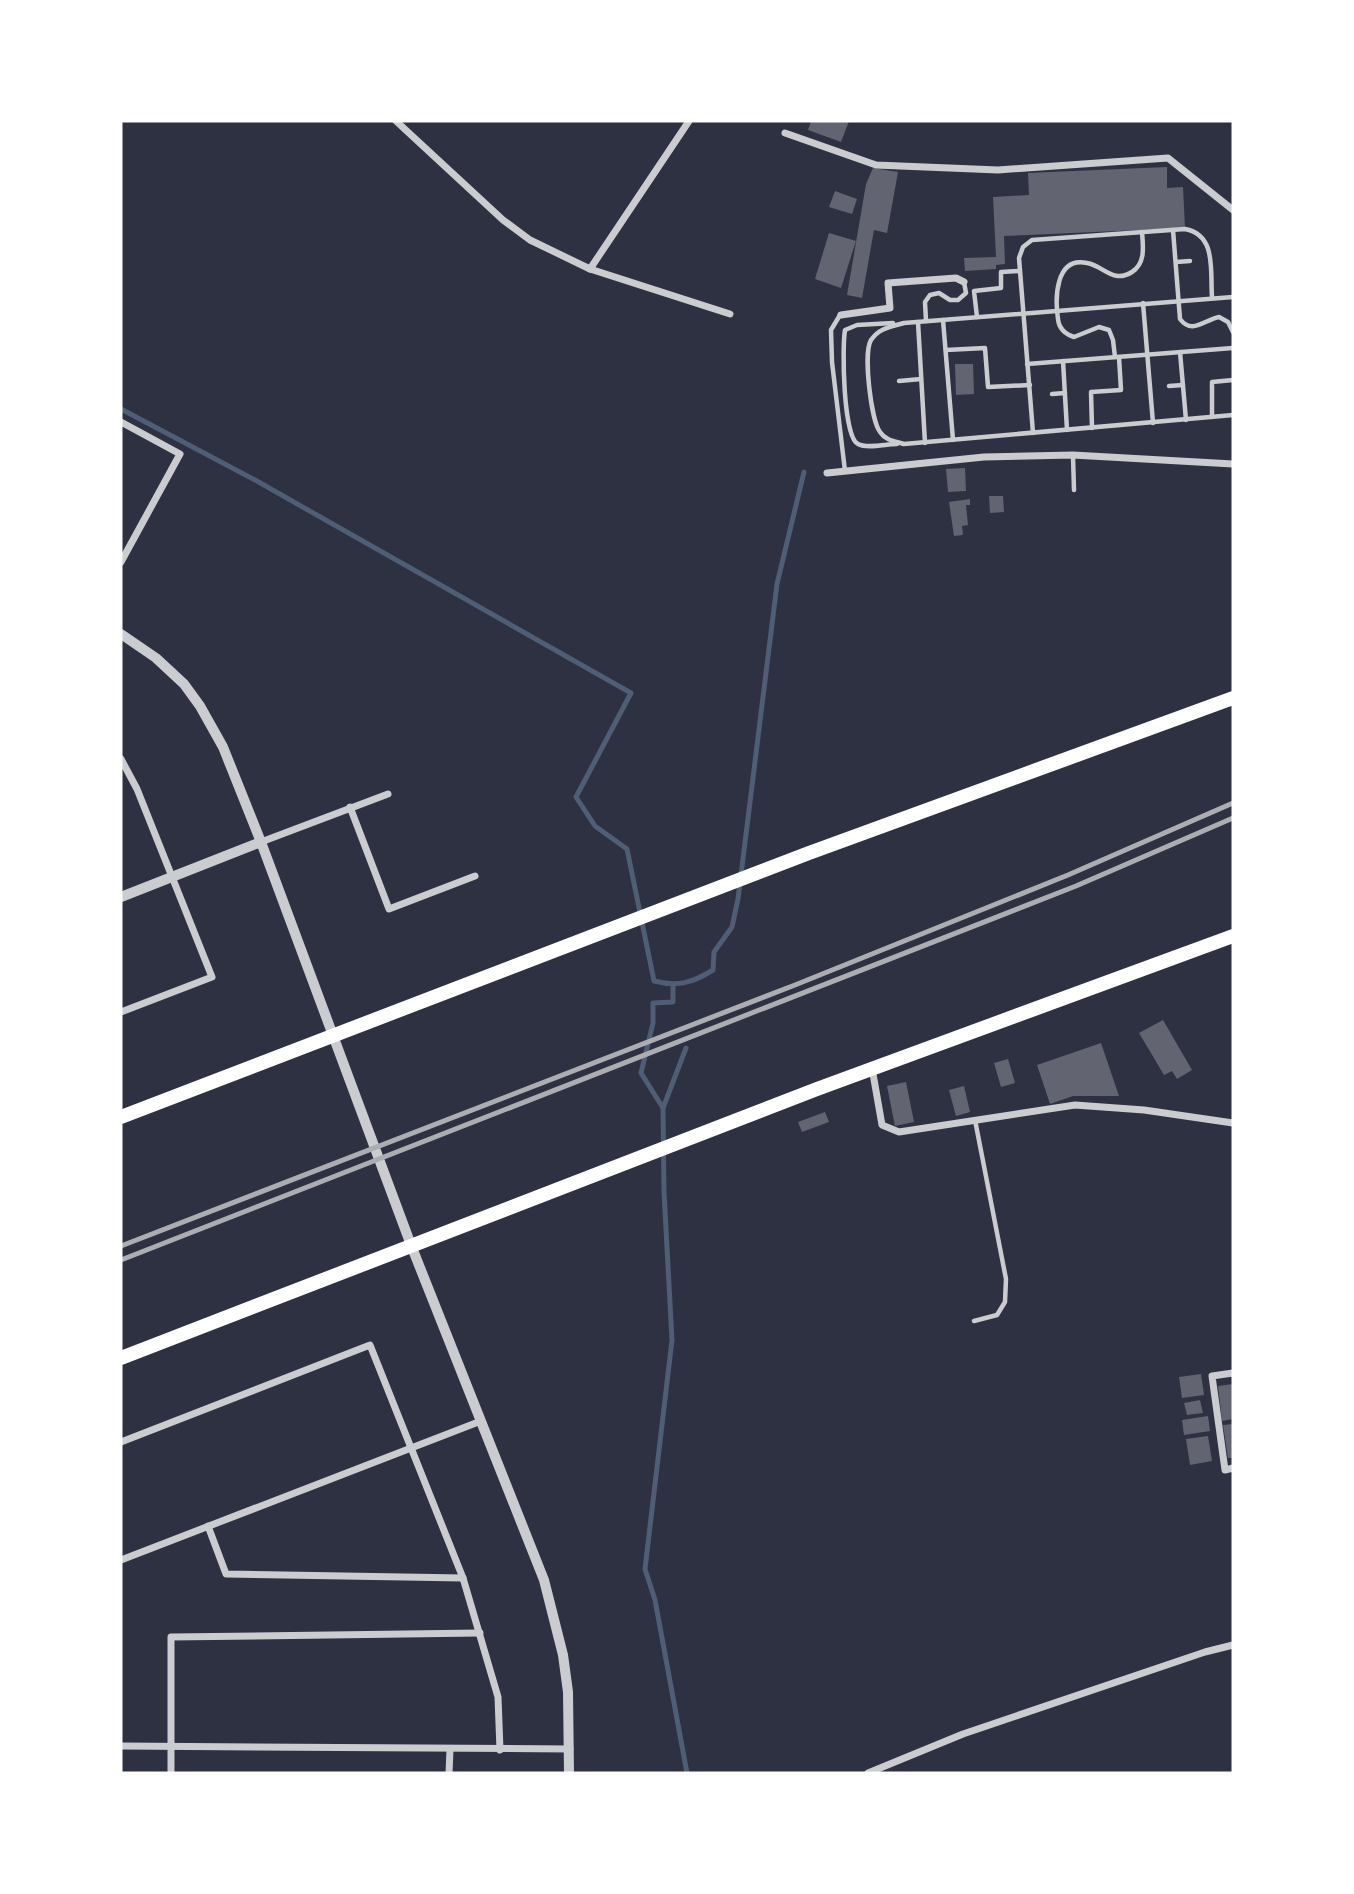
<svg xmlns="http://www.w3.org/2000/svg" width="1354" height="1894" viewBox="0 0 1354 1894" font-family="Montserrat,sans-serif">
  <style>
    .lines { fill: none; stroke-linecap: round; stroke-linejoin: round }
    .stream { stroke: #4f5d75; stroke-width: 5 }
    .building { fill: #626471 }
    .service { stroke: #caccd0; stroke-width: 4.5 }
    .minor { stroke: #caccd0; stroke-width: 7 }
    .tertiary { stroke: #caccd0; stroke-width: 10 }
    .trunk { stroke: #fff; stroke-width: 14 }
    .rail { stroke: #abadb3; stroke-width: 5 }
  </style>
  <rect width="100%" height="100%" fill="#2d3142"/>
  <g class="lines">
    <g class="stream">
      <path d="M 121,409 L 255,480 L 631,693 L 576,797 L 595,826 L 627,849 L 654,981 C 678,987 692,983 713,970 L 714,952 L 732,927 L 738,899 L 777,584 L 804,472"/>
      <polyline points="686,1048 663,1108 664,1192 672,1340 645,1569 655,1600 687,1773"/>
      <polyline points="663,1108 641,1073 653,1023 653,1003 673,1002 673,985"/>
    </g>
  </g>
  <g class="building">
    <polygon points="811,121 849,121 841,142 808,130"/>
    <polygon points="1167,167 1167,188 1183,187 1185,228 1004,236 1005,264 996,265 996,269 965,271 964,258 996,257 993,197 1029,195 1028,173"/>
    <polygon points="873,168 898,172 887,233 874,230 862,298 847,295 866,184"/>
    <polygon points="835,191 857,199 852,214 829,207"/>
    <polygon points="829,233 856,241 841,288 815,279"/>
    <polygon points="955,364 973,364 974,394 956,395"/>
    <polygon points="965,468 966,491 948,492 946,469"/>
    <polygon points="989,496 1003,496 1004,512 990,513"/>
    <polygon points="970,499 970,505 966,505 968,525 962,526 963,535 954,536 949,502"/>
    <polygon points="1163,1020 1192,1070 1177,1079 1172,1071 1164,1075 1139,1033"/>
    <polygon points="1101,1043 1119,1096 1073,1096 1050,1104 1037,1065"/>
    <polygon points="1008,1059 1015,1083 1001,1087 994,1063"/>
    <polygon points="906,1082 914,1122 895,1126 887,1086"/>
    <polygon points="964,1086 970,1112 956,1116 949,1090"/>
    <polygon points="825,1112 829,1122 802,1132 798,1122"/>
    <polygon points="1201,1374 1204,1395 1182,1398 1179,1377"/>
    <polygon points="1233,1384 1233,1419 1222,1421 1218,1386"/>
    <polygon points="1200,1400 1203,1413 1187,1415 1184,1403"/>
    <polygon points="1208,1416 1210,1431 1184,1435 1182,1420"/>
    <polygon points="1233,1424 1233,1458 1228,1458 1223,1425"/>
    <polygon points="1208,1436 1212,1461 1190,1465 1186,1439"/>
  </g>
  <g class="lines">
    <g class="service">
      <path d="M 1173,230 L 1180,319 C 1192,335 1204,320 1219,317 L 1228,322 L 1233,332"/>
      <polyline points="1176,262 1190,261"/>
      <path d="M 1233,297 L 904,323 C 890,327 879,328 871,340 C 863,353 871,420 880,432 C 886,441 895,441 904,444 L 1233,415"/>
      <polyline points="1143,303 1153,423"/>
      <polyline points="840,315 831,330 832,362 845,471"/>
      <polyline points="977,317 974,291 1001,288 1001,272 1020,271"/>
      <polyline points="943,320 953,440"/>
      <polyline points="926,321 925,302 930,295 939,293 950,300 958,300 966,293 964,282"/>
      <polyline points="918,322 925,443"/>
      <path d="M 893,323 L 857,325 L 845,330 C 842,347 843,437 858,444 C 867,449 886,444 897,444"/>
      <polyline points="946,350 985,348 988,387 1030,385"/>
      <polyline points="1180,352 1186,420"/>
      <path d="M 1115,357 L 1113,340 L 1109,330 L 1099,327 L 1074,337 C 1065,334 1059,329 1058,319 C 1055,299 1055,256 1087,263 C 1104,266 1113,284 1132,272 C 1146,263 1143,246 1142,232"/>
      <polyline points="1063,361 1067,430"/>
      <polyline points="1027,364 1233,348"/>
      <polyline points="899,381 921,379"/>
      <polyline points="1169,386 1183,385"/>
      <polyline points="1052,394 1065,393"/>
      <polyline points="1212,417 1212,382 1233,380"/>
      <polyline points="1092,428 1091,392 1121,390 1119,357"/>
      <path d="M 1033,433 L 1019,258 L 1023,247 L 1032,240 L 1185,229 C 1217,235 1210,271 1212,297"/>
      <polyline points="1073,456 1074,490"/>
      <polyline points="974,1321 997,1315 1005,1302 1006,1279 975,1120"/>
    </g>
    <g class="minor">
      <polyline points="396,121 503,220 530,240 590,269 730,314"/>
      <polyline points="785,133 876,165 998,170 1168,158 1233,210"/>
      <polyline points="590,269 689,121"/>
      <polyline points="841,315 890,308 888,283 956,278 964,282"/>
      <polyline points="121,422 180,454 121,562"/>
      <polyline points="827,473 984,457 1073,455 1233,464"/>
      <polyline points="121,759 137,789 212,977 121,1012"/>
      <polyline points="350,807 389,909 475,876"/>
      <polyline points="261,842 388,794"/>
      <polyline points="872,1068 882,1125 899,1132 1075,1105 1144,1110 1233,1123"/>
      <polyline points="1233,1373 1212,1376 1225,1470 1233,1468"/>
      <polyline points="121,1442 370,1345 463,1578 498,1697 500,1750"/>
      <polyline points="208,1526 226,1574 463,1578"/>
      <polyline points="121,1560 481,1421"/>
      <polyline points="121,1746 570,1749"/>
      <polyline points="171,1773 171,1637 480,1633"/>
      <polyline points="449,1773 450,1750"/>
      <polyline points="868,1773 963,1734 1205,1652 1233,1645"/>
    </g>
    <g class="tertiary">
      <polyline points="121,634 156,658 184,684 200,706 223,747 261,842 411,1245 544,1580 563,1655 568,1692 569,1773"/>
      <polyline points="121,897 261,842"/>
    </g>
    <g class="trunk">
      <polyline points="121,1117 809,853 1233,698"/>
      <polyline points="121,1358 817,1089 1233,936"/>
    </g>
    <g class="rail">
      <polyline points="121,1246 795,985 1068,875 1233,803"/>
      <polyline points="121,1260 1076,886 1233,818"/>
    </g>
  </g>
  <rect width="1354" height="1894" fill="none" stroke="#ffffff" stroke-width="245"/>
</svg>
